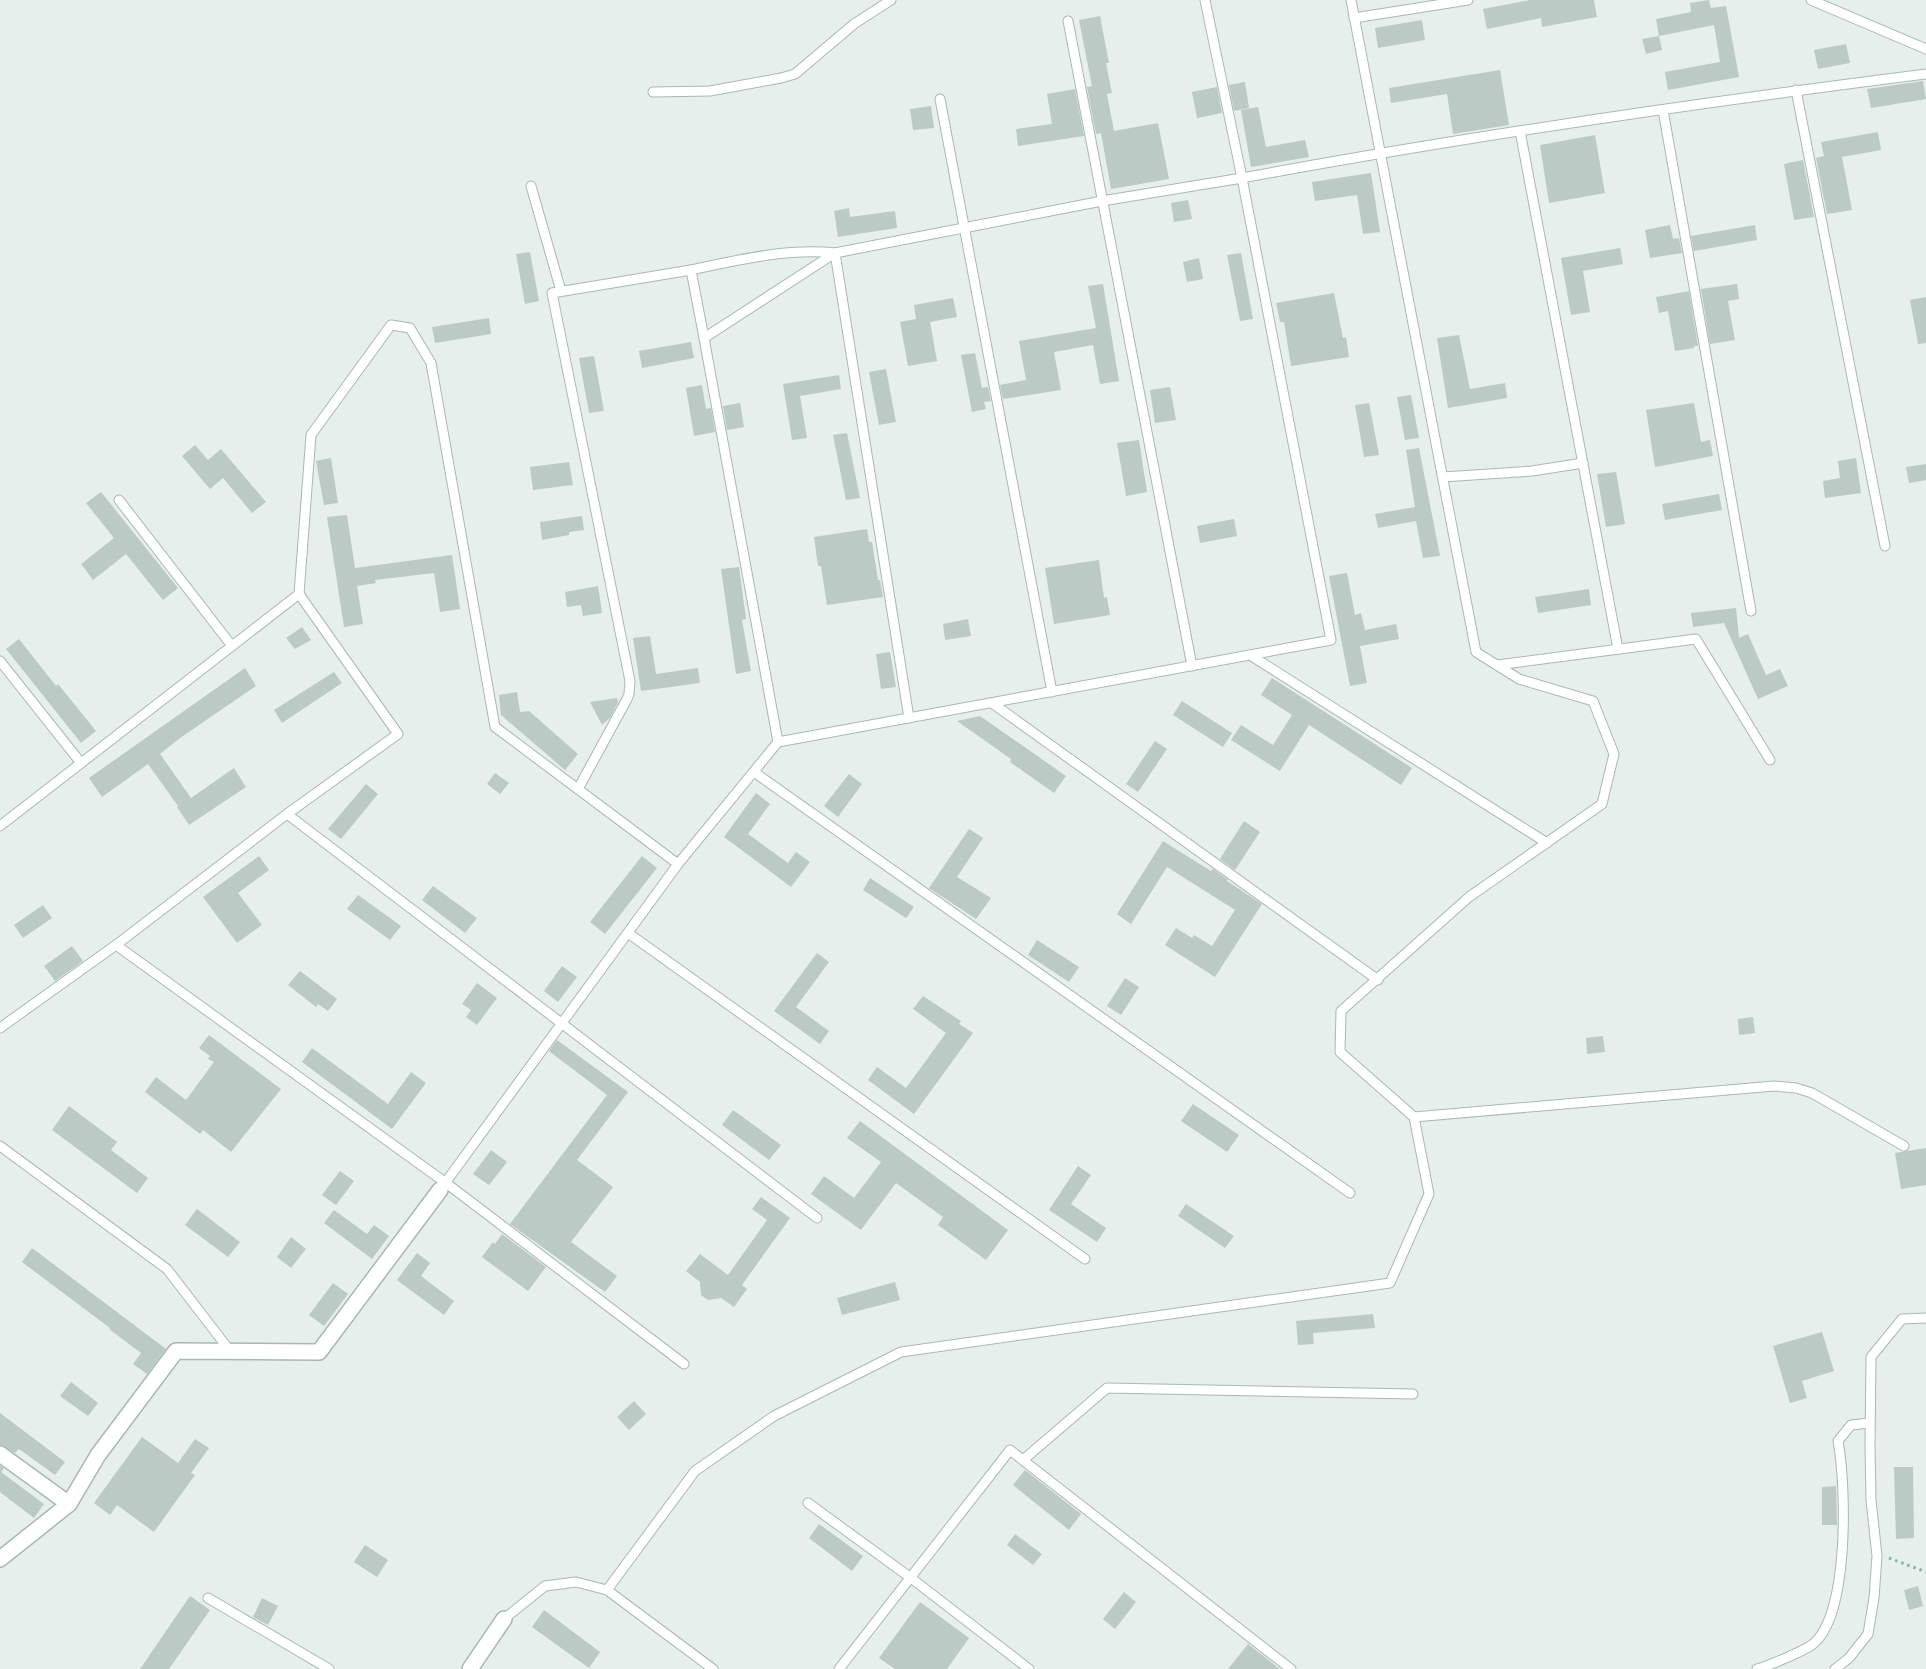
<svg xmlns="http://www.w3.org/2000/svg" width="1926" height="1669" viewBox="0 0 1926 1669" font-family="Figtree,sans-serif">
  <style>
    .building { fill: #bbcac4 }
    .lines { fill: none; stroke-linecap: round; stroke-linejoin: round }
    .service-casing { stroke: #a8b8b2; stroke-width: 11 }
    .minor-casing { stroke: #a8b8b2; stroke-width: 18 }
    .path { stroke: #86b3a5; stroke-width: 3; stroke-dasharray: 2.5 4; stroke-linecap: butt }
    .service { stroke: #fff; stroke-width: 9 }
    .minor { stroke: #fff; stroke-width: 15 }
  </style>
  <rect width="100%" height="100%" fill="#e6efeb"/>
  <g class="building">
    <polygon points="1530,0 1594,0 1597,17 1542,27 1541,18 1487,29 1483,9"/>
    <polygon points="1709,0 1711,8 1726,6 1739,77 1668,90 1665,72 1720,62 1714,25 1659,36 1656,19 1691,12 1690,3"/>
    <polygon points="1100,16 1109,63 1106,63 1112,93 1107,94 1114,131 1158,123 1169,179 1111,189 1101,133 1112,132 1096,134 1087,87 1092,86 1079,20"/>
    <polygon points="1422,20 1425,40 1378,48 1375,28"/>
    <polygon points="1659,36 1662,50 1646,54 1642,39"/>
    <polygon points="1846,44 1850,63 1818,69 1814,50"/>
    <polygon points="1500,70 1509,125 1453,134 1447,94 1391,103 1389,88"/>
    <polygon points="1923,81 1926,99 1871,108 1867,89"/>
    <polygon points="1245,82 1249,108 1234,111 1229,85"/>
    <polygon points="1217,87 1222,113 1197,118 1192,92"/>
    <polygon points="1075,89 1084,136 1018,146 1016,129 1052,124 1047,94"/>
    <polygon points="931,106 934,128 913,130 910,109"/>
    <polygon points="1258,107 1266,147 1305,140 1309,157 1251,167 1241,110"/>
    <polygon points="1878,132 1881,150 1842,157 1852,210 1827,214 1816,158 1824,156 1821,142"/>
    <polygon points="1595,135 1605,193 1549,203 1540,145"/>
    <polygon points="1803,160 1814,217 1794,220 1784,164"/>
    <polygon points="1371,173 1380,232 1363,234 1357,195 1315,201 1312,182"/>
    <polygon points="1188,200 1192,219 1174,222 1171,203"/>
    <polygon points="849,208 850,217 895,211 897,228 838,237 834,211"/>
    <polygon points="1670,225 1673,239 1679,238 1682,253 1650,258 1645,230"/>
    <polygon points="1755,225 1757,240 1694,251 1691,236"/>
    <polygon points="1620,248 1623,264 1583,271 1590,312 1571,315 1561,258"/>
    <polygon points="530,252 539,301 525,304 516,254"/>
    <polygon points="1241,253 1253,319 1240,321 1227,255"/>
    <polygon points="1199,258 1203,279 1187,282 1183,262"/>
    <polygon points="1103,284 1119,381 1100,384 1093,345 1054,352 1061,390 1003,399 1000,385 1026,380 1019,341 1096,328 1088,286"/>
    <polygon points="1737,284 1739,299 1728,301 1735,340 1710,344 1701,289"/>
    <polygon points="1689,291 1698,346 1694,346 1694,348 1675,351 1668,311 1659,313 1656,297"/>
    <polygon points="1334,293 1343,338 1346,337 1349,357 1291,366 1284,322 1280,322 1276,303"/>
    <polygon points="1926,297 1926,343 1918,344 1910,300"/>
    <polygon points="953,298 957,317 930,322 937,361 908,366 900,322 916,319 914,305"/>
    <polygon points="489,318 491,334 435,343 432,327"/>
    <polygon points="1459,335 1470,389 1505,383 1507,398 1448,408 1437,338"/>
    <polygon points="691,342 694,358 642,368 639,351"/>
    <polygon points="975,353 982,388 988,387 991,401 984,402 986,409 972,412 961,355"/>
    <polygon points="594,356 604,411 589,413 579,358"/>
    <polygon points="886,369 896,422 879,425 869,372"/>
    <polygon points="839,375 841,389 800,396 807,438 792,440 783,384"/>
    <polygon points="702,385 706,409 711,408 715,432 694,436 686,388"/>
    <polygon points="1170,387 1176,420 1155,423 1150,390"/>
    <polygon points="1411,395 1419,438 1405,440 1397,397"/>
    <polygon points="740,403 744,427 727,430 723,406"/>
    <polygon points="1369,403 1379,455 1364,457 1355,405"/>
    <polygon points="1694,403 1701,442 1710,440 1713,456 1655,467 1646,410"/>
    <polygon points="847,433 860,498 846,500 833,435"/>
    <polygon points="1139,440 1147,492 1126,496 1117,443"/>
    <polygon points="195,445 208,460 221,449 266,502 252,513 223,478 210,489 182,456"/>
    <polygon points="1419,448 1440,556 1423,558 1416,521 1378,528 1375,514 1415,507 1406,450"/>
    <polygon points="331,458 338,503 324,505 316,461"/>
    <polygon points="1856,458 1861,493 1825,498 1823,481 1840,478 1838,461"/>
    <polygon points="569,462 573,485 533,490 530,467"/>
    <polygon points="1926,464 1926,480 1909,483 1906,467"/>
    <polygon points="1616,472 1625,524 1606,527 1597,474"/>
    <polygon points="101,492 178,588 163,600 126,554 93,580 81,564 114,538 86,503"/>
    <polygon points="1719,494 1722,510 1665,520 1662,504"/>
    <polygon points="347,515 355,568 452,555 460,609 440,612 434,573 375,580 376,583 357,586 363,624 344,627 327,517"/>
    <polygon points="582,516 584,530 569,532 569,535 542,540 540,522"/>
    <polygon points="1234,519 1237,536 1200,543 1197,526"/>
    <polygon points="867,529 869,542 872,542 878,580 880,580 883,597 827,605 821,566 818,566 814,537"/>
    <polygon points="1099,560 1104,598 1107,597 1110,615 1054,624 1045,568"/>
    <polygon points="739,567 746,619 742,620 751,671 736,674 721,569"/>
    <polygon points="1347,573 1355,615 1361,613 1365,630 1396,624 1399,639 1360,646 1367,683 1350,686 1329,576"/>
    <polygon points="598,586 602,613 583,616 581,605 567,607 565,592"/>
    <polygon points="1589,589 1591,605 1538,613 1535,597"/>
    <polygon points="1736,608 1739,638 1748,634 1766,675 1780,669 1788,686 1758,699 1724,623 1693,627 1691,613"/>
    <polygon points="968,619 971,636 945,640 943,624"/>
    <polygon points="302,627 311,640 295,649 286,638"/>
    <polygon points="650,636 656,674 698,668 700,683 641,691 633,638"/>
    <polygon points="19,639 56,686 58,684 96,731 81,743 6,649"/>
    <polygon points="890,652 896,687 881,689 876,654"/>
    <polygon points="245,668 256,686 180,738 160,754 191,798 234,768 246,787 189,825 177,807 178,806 148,764 102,797 89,778"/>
    <polygon points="334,672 342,683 282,723 274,710"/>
    <polygon points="1272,678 1412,768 1401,785 1309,725 1280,771 1231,740 1241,725 1273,745 1292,715 1261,695"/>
    <polygon points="517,692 520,712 529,711 578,754 565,770 501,715 499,695"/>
    <polygon points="617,698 618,702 610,718 602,725 590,702"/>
    <polygon points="1182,701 1232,733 1223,747 1173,715"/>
    <polygon points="980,716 1066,776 1054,793 1010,762 1011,759 957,721"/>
    <polygon points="1155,741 1167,749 1138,792 1126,784"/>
    <polygon points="495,773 509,783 500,794 487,784"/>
    <polygon points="849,774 862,784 838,817 824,806"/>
    <polygon points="366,784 378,794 341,839 328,829"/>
    <polygon points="756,793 770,804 748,834 788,863 796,852 810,862 791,887 724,837"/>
    <polygon points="1244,821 1260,832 1235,870 1220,859"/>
    <polygon points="969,829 983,838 957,877 991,898 976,919 929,888"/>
    <polygon points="1163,841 1211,871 1213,869 1228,880 1227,881 1262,904 1215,977 1165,945 1176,928 1192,938 1194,935 1212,946 1235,910 1167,867 1131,924 1117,914"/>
    <polygon points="259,856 269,870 238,893 262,925 237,943 203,897"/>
    <polygon points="642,856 657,868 605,934 590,922"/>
    <polygon points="870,878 914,907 906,918 863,890"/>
    <polygon points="433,886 477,918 465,933 422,900"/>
    <polygon points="358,895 401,926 390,940 347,909"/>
    <polygon points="43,905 52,918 23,938 14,925"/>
    <polygon points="1037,940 1079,967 1069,982 1028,955"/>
    <polygon points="72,946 83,961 55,981 44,966"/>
    <polygon points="817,953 829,962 796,1007 829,1031 820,1044 774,1011"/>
    <polygon points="562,966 577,977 558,1002 544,991"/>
    <polygon points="300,971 337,999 328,1011 318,1004 316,1007 288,985"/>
    <polygon points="1125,978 1139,987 1121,1015 1107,1006"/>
    <polygon points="477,983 497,998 477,1025 466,1017 471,1010 462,1004"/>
    <polygon points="923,996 961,1021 959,1024 973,1033 914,1114 868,1080 877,1067 906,1088 946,1033 913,1009"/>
    <polygon points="1753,1017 1755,1033 1739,1035 1738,1019"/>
    <polygon points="209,1035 281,1089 231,1152 203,1130 200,1134 145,1092 156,1077 186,1100 214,1062 208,1059 210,1056 199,1048"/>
    <polygon points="1603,1036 1605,1052 1587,1054 1586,1038"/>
    <polygon points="557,1040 628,1092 577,1160 613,1187 571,1242 617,1276 605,1292 510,1224 607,1095 549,1051"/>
    <polygon points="312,1048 388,1104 411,1072 426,1083 392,1129 302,1062"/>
    <polygon points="1193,1104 1239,1135 1227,1152 1181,1121"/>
    <polygon points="69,1106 117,1142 111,1150 148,1178 137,1193 52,1130"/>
    <polygon points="733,1110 781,1145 769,1160 722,1125"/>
    <polygon points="860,1121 1008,1230 986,1260 938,1225 943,1217 896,1183 861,1230 811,1194 824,1176 854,1198 881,1162 847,1138"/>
    <polygon points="1926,1148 1926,1185 1901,1189 1895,1153"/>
    <polygon points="491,1150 507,1162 489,1185 473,1174"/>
    <polygon points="1078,1166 1091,1175 1071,1204 1106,1228 1097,1242 1049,1210"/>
    <polygon points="340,1171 354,1181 336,1205 322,1195"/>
    <polygon points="761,1197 790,1218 742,1285 747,1289 734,1307 721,1298 708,1300 701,1295 700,1282 686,1271 700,1254 728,1275 767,1220 752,1209"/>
    <polygon points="1186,1204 1234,1236 1225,1248 1178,1216"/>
    <polygon points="197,1209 240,1242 228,1257 185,1225"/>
    <polygon points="334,1210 367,1234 374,1225 389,1236 372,1259 324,1223"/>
    <polygon points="502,1234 546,1267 528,1291 482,1257 493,1242 495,1244"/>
    <polygon points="291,1237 306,1249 291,1268 277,1257"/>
    <polygon points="32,1248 166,1349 147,1374 133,1364 141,1353 109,1329 110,1328 22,1262"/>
    <polygon points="417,1253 430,1263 421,1276 454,1301 444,1315 397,1280"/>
    <polygon points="895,1282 900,1300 842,1315 837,1298"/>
    <polygon points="333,1283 348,1294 324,1326 309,1315"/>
    <polygon points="1373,1314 1375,1328 1313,1333 1314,1344 1298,1345 1296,1321"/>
    <polygon points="1822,1332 1834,1371 1802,1381 1807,1398 1790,1403 1773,1346"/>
    <polygon points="71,1382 98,1403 88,1416 60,1396"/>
    <polygon points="634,1401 646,1414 629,1430 617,1417"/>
    <polygon points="0,1413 65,1462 55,1475 19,1449 15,1453 0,1445"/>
    <polygon points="142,1437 178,1463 195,1439 209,1448 191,1473 195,1475 154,1532 117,1505 110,1515 94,1503"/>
    <polygon points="0,1466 4,1468 1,1472 44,1504 34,1518 0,1492"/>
    <polygon points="1894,1467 1913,1467 1914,1538 1896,1539"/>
    <polygon points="1025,1470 1081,1514 1069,1530 1013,1485"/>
    <polygon points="1836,1486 1837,1525 1822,1525 1822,1487"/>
    <polygon points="819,1524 863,1556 852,1571 809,1538"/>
    <polygon points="1015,1534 1042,1554 1033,1565 1007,1545"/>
    <polygon points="365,1545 388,1560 377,1577 354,1562"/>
    <polygon points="1918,1586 1923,1606 1909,1610 1904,1590"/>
    <polygon points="1124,1592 1136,1602 1115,1629 1103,1619"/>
    <polygon points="190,1596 210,1610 169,1669 140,1669"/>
    <polygon points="262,1598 278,1606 268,1625 253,1617"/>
    <polygon points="920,1602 969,1638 947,1669 895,1669 879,1658"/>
    <polygon points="544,1610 600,1652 589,1668 532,1627"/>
    <polygon points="1248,1644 1280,1669 1228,1669"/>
  </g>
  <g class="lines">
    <defs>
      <g id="service">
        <path d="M 1205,0 L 1242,178 C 1468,136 1697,103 1926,74"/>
        <polyline points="1811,0 1926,49"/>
        <polyline points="1354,18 1468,0"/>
        <polyline points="1068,21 1192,666"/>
        <polyline points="1796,90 1885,546"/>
        <polyline points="653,92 710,91 781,78 795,74 854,24 891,0"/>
        <polyline points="940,99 1052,692"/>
        <polyline points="1663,110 1751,611"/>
        <polyline points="1520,131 1618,649"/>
        <polyline points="531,186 561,291"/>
        <path d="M 691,270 C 738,260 787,248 835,253 L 909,718"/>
        <polyline points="1443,477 1532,471 1583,463"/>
        <polyline points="119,500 232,646"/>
        <polyline points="1250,655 1547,843"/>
        <polyline points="0,661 81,763"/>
        <polyline points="1497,665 1696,639 1770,760"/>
        <polyline points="992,703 1378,980"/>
        <polyline points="754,772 1350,1193"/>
        <polyline points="578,789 627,699 629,694 630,681 552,293 691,270 704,338"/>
        <polyline points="287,814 817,1218"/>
        <polyline points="0,826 299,594 311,435 391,325 410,328 431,363 495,727 678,864 440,1190"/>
        <polyline points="678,864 778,742 1331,640 1242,178 1102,201 835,253 704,338 778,742"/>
        <polyline points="628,933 1085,1259"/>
        <polyline points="116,945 446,1183 684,1364"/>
        <polyline points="0,1028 116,945 287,814 398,734 299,594"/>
        <polyline points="1414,1117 1774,1086 1796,1088 1812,1093 1904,1146"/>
        <polyline points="0,1146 167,1269 230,1351"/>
        <polyline points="1023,1460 1107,1388 1413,1394"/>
        <polyline points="808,1503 911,1578 1029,1669"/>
        <polyline points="607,1590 713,1669"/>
        <polyline points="208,1598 329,1669"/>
        <polyline points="504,1619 545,1586 576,1582 607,1590 695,1471 774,1416 901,1352 1390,1283 1429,1194 1414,1117 1340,1052 1341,1011 1469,897 1602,804 1614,754 1593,701 1519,679 1476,652 1351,0"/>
        <polyline points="839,1669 1010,1450 1291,1669"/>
        <path d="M 1757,1669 C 1766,1667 1806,1650 1813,1644 C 1850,1614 1846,1484 1838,1441 L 1851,1425 L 1870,1423"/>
        <polyline points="1835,1669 1849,1658 1868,1634 1874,1598 1877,1556 1871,1500 1870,1445 1871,1357 1902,1319 1926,1318"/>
      </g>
      <g id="minor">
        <polyline points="0,1454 69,1504"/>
        <polyline points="0,1559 69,1504 98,1455 176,1351 319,1352 440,1190"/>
        <polyline points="470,1669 504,1619"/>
      </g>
    </defs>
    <use href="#service" class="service-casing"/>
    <use href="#minor" class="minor-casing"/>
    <polyline class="path" points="1889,1558 1926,1572"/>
    <use href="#service" class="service"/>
    <use href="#minor" class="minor"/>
  </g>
</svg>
